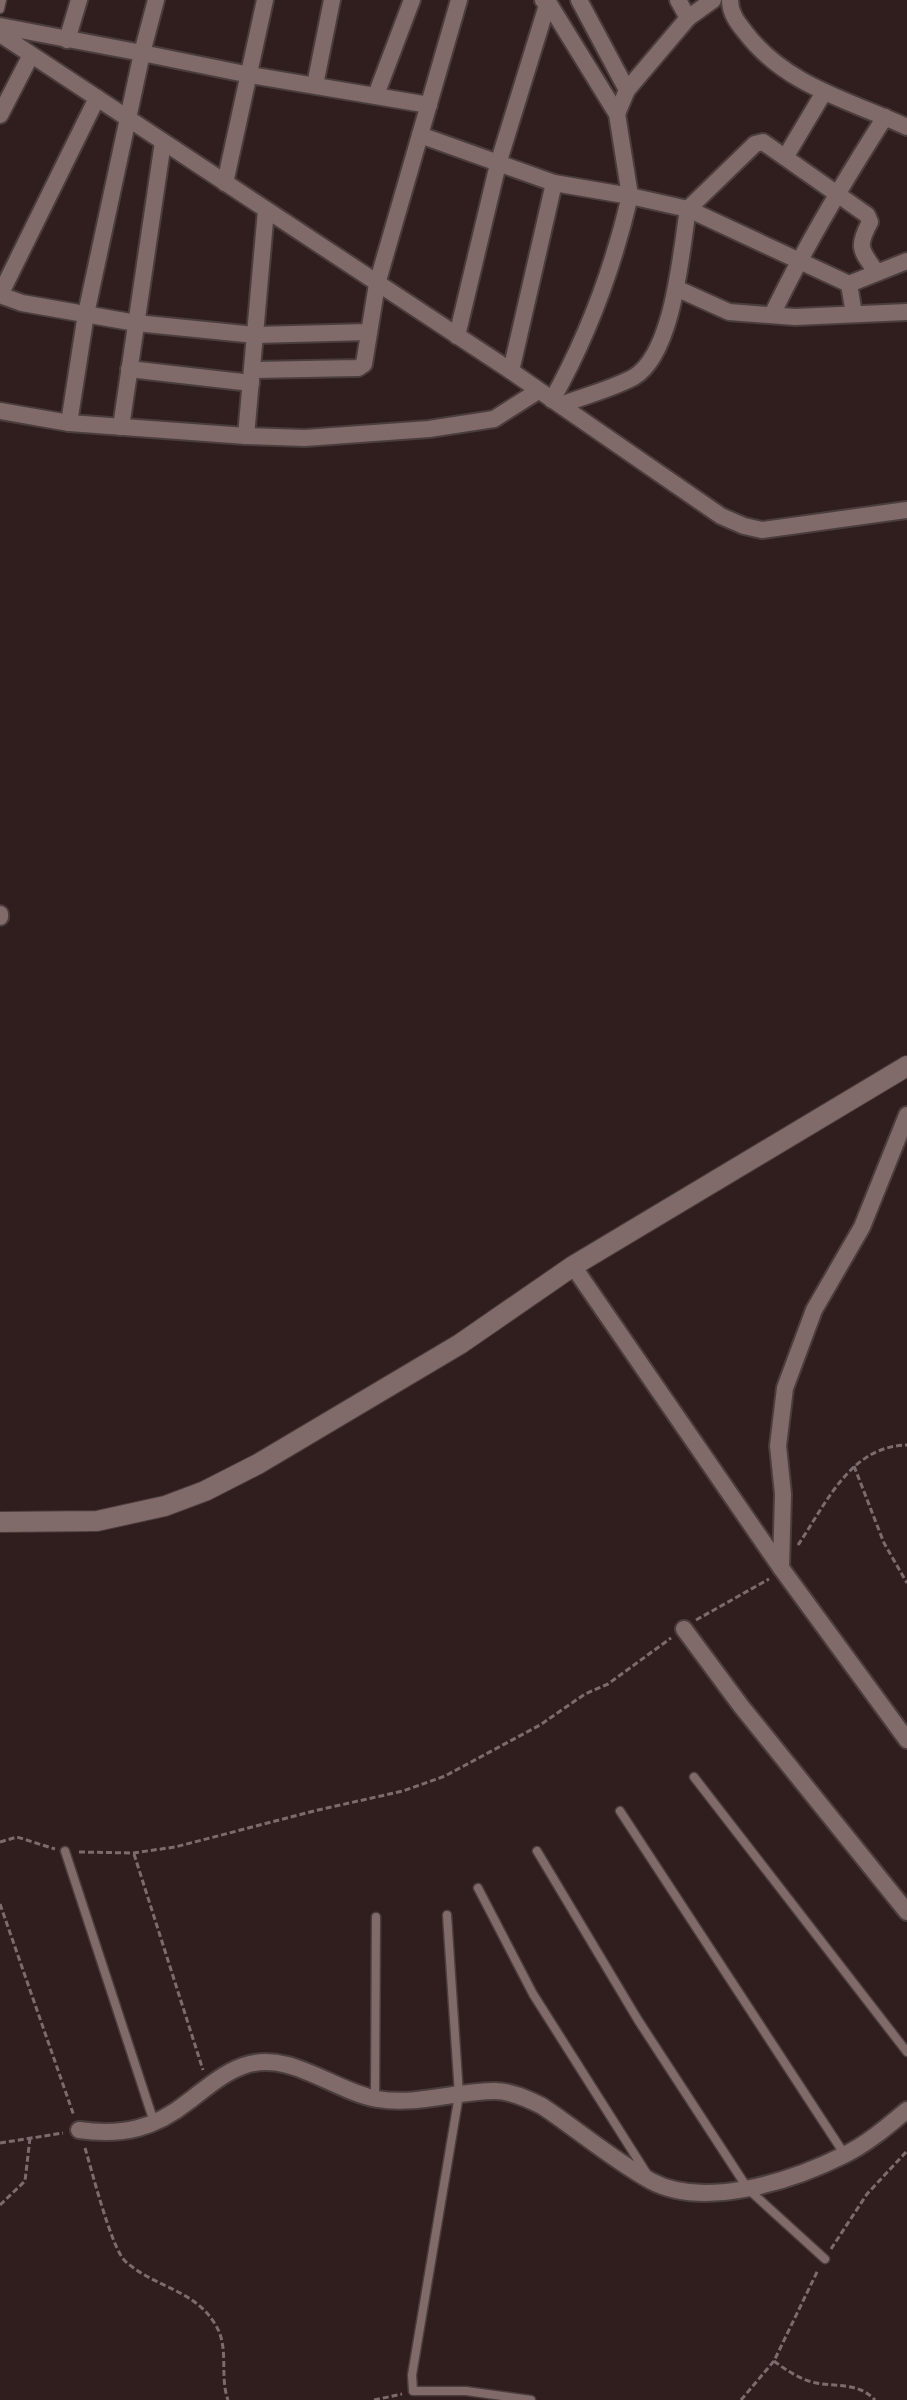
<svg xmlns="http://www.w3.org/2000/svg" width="907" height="2400" viewBox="0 0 907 2400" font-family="Roboto,sans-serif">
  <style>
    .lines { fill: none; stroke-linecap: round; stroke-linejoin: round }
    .service-casing { stroke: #4b3d3d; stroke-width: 11 }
    .minor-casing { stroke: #4b3d3d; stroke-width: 20 }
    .tertiary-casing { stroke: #4b3d3d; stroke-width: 22 }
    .path { stroke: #7c6b6c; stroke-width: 3; stroke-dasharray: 6 3; stroke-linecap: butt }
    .service { stroke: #806a6a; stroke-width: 8 }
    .minor { stroke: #806a6a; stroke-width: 16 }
    .tertiary { stroke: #806a6a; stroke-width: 20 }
  </style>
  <rect width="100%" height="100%" fill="#301e1f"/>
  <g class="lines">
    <defs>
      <g id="service">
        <polyline points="0,9 2,0"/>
        <polyline points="694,1777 907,2052"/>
        <polyline points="620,1811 845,2155"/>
        <polyline points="65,1851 154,2122"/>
        <polyline points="537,1851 638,2020 748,2189 825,2259"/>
        <polyline points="478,1888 533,1994 647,2174"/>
        <polyline points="447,1915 459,2095 412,2375 413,2391 466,2391 531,2400"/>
        <polyline points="375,2099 376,1917"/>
      </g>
      <g id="minor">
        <polyline points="579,0 627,90 617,114"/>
        <polyline points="678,0 688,18"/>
        <path d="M 730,0 C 730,13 737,22 745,32 C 786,86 849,100 907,127"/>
        <path d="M 548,2 L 617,114 L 630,196 L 688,209 C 681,251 674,353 634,377 C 612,389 584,396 561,405"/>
        <polyline points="0,26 142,53 156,0"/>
        <polyline points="0,34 511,371 721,516 744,526 762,530 907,510"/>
        <polyline points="67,40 79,0"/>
        <polyline points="315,85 332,0"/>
        <polyline points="627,90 688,18 713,0"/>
        <polyline points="376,95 412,0"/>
        <polyline points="0,115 31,55"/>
        <path d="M 420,135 L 554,183 L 630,196 C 613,268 588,336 552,400"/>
        <polyline points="786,156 823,94"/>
        <polyline points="225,183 265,0"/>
        <path d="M 877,273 C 861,250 856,248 870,222 L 867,215 L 763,142 L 755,144 L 688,209 L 849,284 L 907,261"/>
        <polyline points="849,284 854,314"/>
        <polyline points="678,289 729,312 795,317 907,312"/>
        <polyline points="0,295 22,303 136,323 255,335 369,332"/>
        <polyline points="0,295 97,98"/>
        <path d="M 772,315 C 805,246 844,181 885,117"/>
        <polyline points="457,336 498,164 548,2 543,0"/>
        <polyline points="129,369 251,383"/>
        <polyline points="252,370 358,368 364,364 377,284 459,0"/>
        <polyline points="511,371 554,183"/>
        <polyline points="0,411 69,423 86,314 142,53 250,75 429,105"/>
        <polyline points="69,423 246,436 266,210"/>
        <polyline points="121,427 163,142"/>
        <polyline points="246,436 305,438 429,429 494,419 538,391"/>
        <polyline points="0,914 0,917"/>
        <polyline points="573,1266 781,1568 907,1740"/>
        <polyline points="781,1568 783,1494 778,1446 785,1388 814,1310 862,1227 907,1115"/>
        <polyline points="684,1629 741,1706 907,1912"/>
        <path d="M 79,2130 C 123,2136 154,2129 189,2101 C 205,2089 223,2073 243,2066 C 289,2049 333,2091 377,2099 C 417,2106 455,2091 495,2091 C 511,2091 528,2099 542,2106 C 578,2130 613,2160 651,2181 C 705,2210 794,2180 844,2155 C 867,2144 888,2126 907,2110"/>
      </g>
      <polyline id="tertiary" points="0,1522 97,1521 165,1506 205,1491 258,1464 460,1344 573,1266 907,1066"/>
    </defs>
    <use href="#service" class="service-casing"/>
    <use href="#minor" class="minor-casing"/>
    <use href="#tertiary" class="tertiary-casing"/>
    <g class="path">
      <polyline points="854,1466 884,1543 907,1583"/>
      <path d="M 798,1545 C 826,1504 850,1446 907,1445"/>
      <polyline points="696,1620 769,1579"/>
      <polyline points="0,1842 17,1837 55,1849"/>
      <polyline points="79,1852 133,1853 175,1847 318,1810 403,1791 445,1776 540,1725 585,1694 608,1684 671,1638"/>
      <polyline points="134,1854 203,2070"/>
      <polyline points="0,1904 74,2116"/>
      <polyline points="0,2143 63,2133"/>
      <path d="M 85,2148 C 92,2171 111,2247 125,2261 C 153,2287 194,2289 215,2324 C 230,2347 219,2375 228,2400"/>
      <polyline points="0,2205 25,2181 30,2138"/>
      <polyline points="831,2249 867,2194 907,2151"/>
      <path d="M 774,2361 C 786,2370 798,2378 812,2382 C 835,2388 857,2381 875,2400"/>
      <polyline points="374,2400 402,2394"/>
      <polyline points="741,2400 774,2361 818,2270"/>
    </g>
    <use href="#service" class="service"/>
    <use href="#minor" class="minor"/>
    <use href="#tertiary" class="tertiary"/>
  </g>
</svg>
